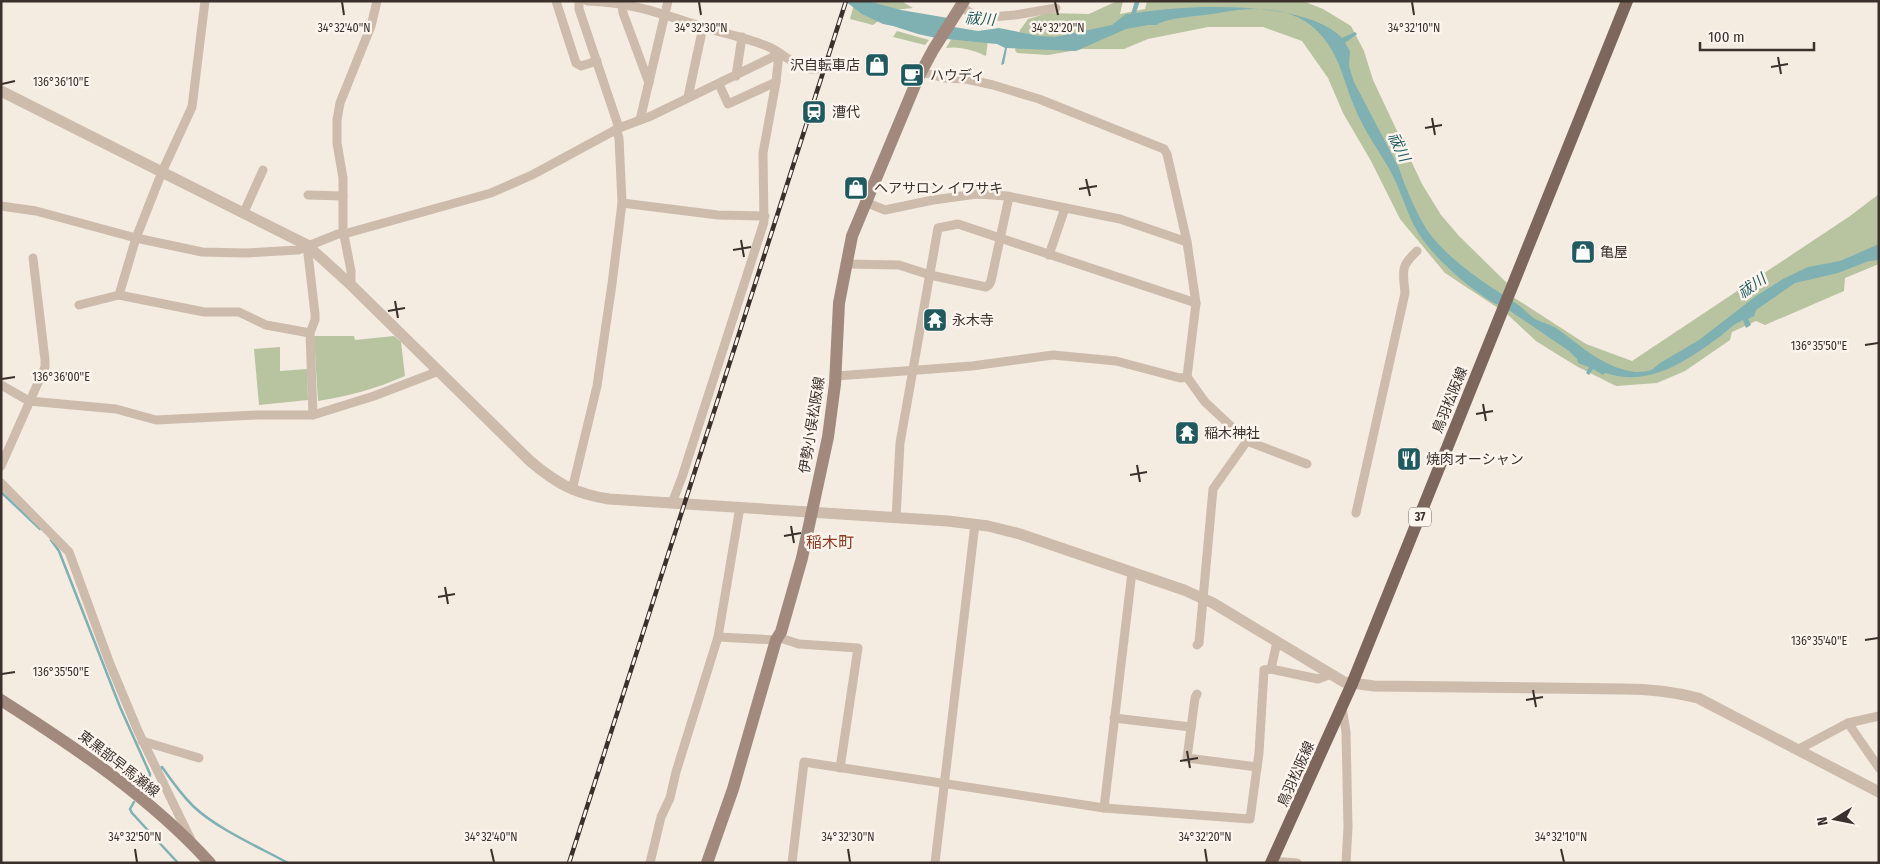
<svg xmlns="http://www.w3.org/2000/svg" width="1880" height="864" viewBox="0 0 1880 864" font-family="'Fira Sans Condensed','Noto Sans JP',sans-serif">
  <style>
    .green { fill: #b8c4a0 }
    .water { fill: #7fb0b2 }
    .lines { fill: none; stroke-linecap: round; stroke-linejoin: round }
    .stream { stroke: #7fb0b2; stroke-width: 2.5 }
    .minor { stroke: #cdbbac; stroke-width: 9 }
    .tertiary { stroke: #cdbbac; stroke-width: 11 }
    .secondary { stroke: #a18a7d; stroke-width: 12 }
    .primary { stroke: #7d675c; stroke-width: 12 }
    .rail-casing { stroke: #3b302b; stroke-width: 4.5 }
    .rail { stroke: #fbf5ee; stroke-width: 2.5; stroke-dasharray: 8; stroke-linecap: butt }
    .ticks { fill: none; stroke: #3b302b; stroke-width: 2 }
    .labels { text-anchor: middle; dominant-baseline: central; stroke-width: 5; stroke-linejoin: round; paint-order: stroke }
    .shield { fill: #fbf5ee; stroke: #756b66; stroke-width: 1 }
    .shield-label { font-size: 12px; font-weight: bold; fill: #3b302b }
    .poi-label { font-size: 14px; fill: #3b302b; stroke: #fbf5ee; text-anchor: start }
    .street-label { font-size: 14px; fill: #3b302b; stroke: #fbf5ee }
    .water-label { font-size: 15px; font-style: italic; fill: #1f5a5e; stroke: #fbf5ee }
    .quarter-label { font-size: 16px; fill: #8c3b22; stroke: #fbf5ee }
    .ticks-label { font-size: 12px; text-anchor: middle; fill: #3b302b; stroke: #fbf5ee; stroke-width: 5; stroke-linejoin: round; paint-order: stroke }
  </style>
  <rect width="100%" height="100%" fill="#f4ebe1"/>
  <g class="green">
    <polygon points="855,1 901,1 913,8 893,10 873,25 850,19"/>
    <polygon points="1117,1 1123,1 1120,14 1145,9 1147,1 1303,1 1323,9 1351,26 1364,51 1373,80 1422,184 1441,215 1459,236 1507,283 1498,308 1445,273 1400,219 1371,161 1343,113 1328,78 1302,41 1263,27 1208,27 1148,39 1124,49 1083,49 1048,55 1017,53 1015,50 1020,30 1028,19 1048,13 1089,14"/>
    <polygon points="897,31 929,40 925,45 893,37"/>
    <path d="M 952,38 L 988,41 L 986,56 C 973,50 960,46 946,48 Z"/>
    <polygon points="1879,194 1879,264 1845,278 1844,291 1765,325 1756,321 1732,332 1730,340 1685,371 1657,383 1616,386 1578,367 1555,353 1536,341 1507,314 1513,297 1586,344 1632,361 1850,216"/>
    <path d="M 314,336 L 354,336 L 355,340 L 394,336 L 401,342 L 405,376 C 375,389 350,396 318,401 Z"/>
    <polygon points="280,347 280,371 307,369 308,400 259,405 254,349"/>
  </g>
  <path class="water" d="M 845,1 L 868,1 L 901,10 L 948,18 L 954,27 L 978,31 L 999,28 L 1039,36 L 1055,37 L 1112,25 L 1126,14 L 1131,14 L 1135,1 L 1140,1 L 1136,13 C 1190,4 1305,0 1342,38 L 1355,32 L 1357,34 L 1345,43 L 1350,51 L 1349,66 L 1354,82 L 1399,168 C 1405,187 1421,225 1434,239 C 1456,265 1486,284 1514,302 C 1522,307 1528,314 1535,319 C 1542,323 1550,324 1556,328 C 1575,341 1591,357 1613,366 C 1625,371 1641,375 1653,369 L 1660,363 L 1699,340 L 1756,296 L 1783,279 L 1808,267 L 1840,261 L 1879,244 L 1879,260 L 1869,261 L 1838,273 L 1795,283 L 1756,310 L 1754,316 L 1748,319 L 1751,325 L 1746,328 L 1743,320 C 1730,326 1728,331 1718,338 C 1683,363 1649,387 1605,373 L 1603,375 L 1593,369 L 1589,375 L 1586,373 L 1589,367 L 1578,363 L 1577,359 L 1569,351 C 1549,338 1530,324 1510,311 C 1504,306 1496,305 1490,301 C 1466,285 1440,263 1423,240 C 1409,221 1404,199 1394,178 C 1382,154 1364,132 1354,106 C 1347,90 1343,72 1335,56 C 1311,7 1266,4 1219,13 C 1204,16 1166,17 1157,25 L 1148,25 L 1126,29 L 1076,51 L 1007,48 L 1004,64 L 1001,65 L 1005,48 L 997,44 L 936,38 L 918,34 L 893,26 L 883,24 L 862,14 Z"/>
  <g class="lines">
    <g class="stream">
      <polyline points="1,492 40,529"/>
      <polyline points="51,540 59,551 120,707 150,774 149,782"/>
      <path d="M 160,769 L 162,767 C 171,780 181,794 193,806 C 217,829 259,847 288,863"/>
      <polyline points="134,802 130,809 132,813 178,863"/>
    </g>
    <g class="minor">
      <polyline points="556,1 576,63 581,66 597,61"/>
      <polyline points="579,1 579,9 619,128"/>
      <path d="M 587,1 C 631,2 662,14 703,27 C 725,34 748,38 769,47 C 784,53 802,75 821,68"/>
      <polyline points="622,3 623,13 649,83"/>
      <polyline points="960,6 979,18 1015,15 1056,8"/>
      <polyline points="921,72 944,78 966,79 993,85 1039,99 1164,149 1167,154 1187,242 1196,303 1187,377 1205,402 1247,441 1307,464"/>
      <polyline points="736,76 742,37"/>
      <polyline points="719,84 728,104 776,82"/>
      <polyline points="688,97 703,27"/>
      <polyline points="640,120 668,1"/>
      <polyline points="308,195 343,196"/>
      <polyline points="865,202 885,210 933,200 977,194 1007,196 1120,219 1187,242"/>
      <polyline points="622,203 718,215 765,216"/>
      <polyline points="1,206 36,211 136,238 202,252 246,253 298,250 338,234 344,234 491,193 532,175 619,128 651,116 779,54"/>
      <polyline points="244,212 263,170"/>
      <polyline points="307,245 315,314 315,320 310,333 313,415"/>
      <polyline points="1049,255 1065,208"/>
      <polyline points="845,264 899,265 930,275 986,287 989,285 991,281 1009,197"/>
      <polyline points="351,285 351,271 343,230 343,178 337,143 337,120 340,103 371,26 377,1"/>
      <polyline points="119,295 136,238 162,172 192,107 205,1"/>
      <polyline points="79,305 119,295 204,312 239,312 266,325 310,333"/>
      <polyline points="836,376 972,366 1053,355 1116,361 1180,378 1187,377"/>
      <polyline points="1,385 29,401 116,409 156,420 257,415 313,415 374,396 439,371"/>
      <polyline points="1,466 45,367 45,360 33,258"/>
      <polyline points="1,483 69,552 110,664 138,731 191,840"/>
      <polyline points="572,490 597,386 612,284 622,203 619,138 616,129"/>
      <polyline points="672,503 682,477 764,222 763,153 776,82 779,54"/>
      <path d="M 1356,513 L 1405,293 C 1403,270 1400,267 1417,251"/>
      <polyline points="896,518 900,443 938,228 958,224 1196,303"/>
      <polyline points="718,637 776,640"/>
      <polyline points="777,637 799,644 858,648 840,768"/>
      <polyline points="1197,645 1199,643 1213,489 1247,441"/>
      <polyline points="1271,669 1277,642"/>
      <polyline points="1197,694 1195,698 1187,758 1257,767"/>
      <polyline points="1342,707 1346,732 1348,827 1346,863"/>
      <polyline points="1114,718 1191,727"/>
      <polyline points="1848,723 1879,768"/>
      <polyline points="142,741 199,758"/>
      <polyline points="1799,749 1848,723 1879,716"/>
      <polyline points="1104,808 1132,572"/>
      <polyline points="1272,861 1297,863"/>
      <polyline points="650,863 661,817 670,798 676,772 718,637 740,507"/>
      <polyline points="792,863 804,762 1104,808 1250,819 1259,753 1264,670 1271,669 1318,679 1331,674"/>
      <polyline points="935,863 975,524"/>
    </g>
    <path class="tertiary" d="M 1,91 L 307,245 L 351,285 L 530,461 C 556,483 575,494 609,499 L 948,521 L 988,526 L 1020,534 L 1184,590 L 1213,603 L 1344,682 L 1374,686 L 1623,689 C 1650,689 1671,691 1698,698 L 1879,792"/>
    <g class="secondary">
      <path d="M 1,700 C 76,748 150,797 210,863"/>
      <polyline points="707,863 733,789 776,640 781,632 802,558 828,437 835,384 839,303 852,236 918,78 933,50 964,1"/>
    </g>
    <polyline class="primary" points="1271,863 1352,684 1627,1"/>
    <defs>
      <polyline id="rail" points="569,863 846,1"/>
    </defs>
    <use href="#rail" class="rail-casing"/>
    <use href="#rail" class="rail"/>
  </g>
  <path class="ticks" d="M 342,2 L 344,15M 699,2 L 701,15M 1055,2 L 1058,15M 1412,2 L 1414,15M 1778,57 L 1781,74M 1771,67 L 1788,64M 2,84 L 15,81M 1432,118 L 1435,135M 1425,128 L 1442,125M 1086,179 L 1090,196M 1079,189 L 1097,186M 741,240 L 744,257M 733,250 L 751,247M 395,301 L 398,318M 388,311 L 405,308M 1865,345 L 1878,343M 2,379 L 15,377M 1483,404 L 1486,421M 1476,414 L 1493,411M 1137,465 L 1140,482M 1130,475 L 1147,472M 791,526 L 794,543M 784,536 L 801,533M 445,587 L 448,604M 438,597 L 455,594M 1865,640 L 1878,638M 2,674 L 15,672M 1533,690 L 1536,707M 1526,700 L 1543,697M 1187,751 L 1190,768M 1180,761 L 1198,758M 135,849 L 137,862M 491,849 L 494,862M 848,849 L 850,862M 1205,849 L 1207,862M 1561,849 L 1564,862"/>
  <defs>
    <symbol id="shop-square" viewBox="-11 -11 22 22"><rect x="-9" y="-9" width="18" height="18" rx="4" fill="#1f5a5e" stroke="#fbf5ee"/><path d="M-5-2.5h2.3a2.7 3.5 0 0 1 5.4 0H5L5.5 6h-11ZM-1.5-2.5h3a1.5 2.3 0 0 0-3 0Z" fill="#fff"/></symbol>
    <symbol id="cafe-square" viewBox="-11 -11 22 22"><rect x="-9" y="-9" width="18" height="18" rx="4" fill="#1f5a5e" stroke="#fbf5ee"/><path d="M-5.5-4.5H6V0H3Q3 3.5 0 3.5H-2.5Q-5.5 3.5-5.5 0ZM3-3.2v2h1.7v-2ZM-6 4.5H4V6H-6Z" fill="#fff"/></symbol>
    <symbol id="station-square" viewBox="-11 -11 22 22"><rect x="-9" y="-9" width="18" height="18" rx="4" fill="#1f5a5e" stroke="#fbf5ee"/><path d="M-3-6H3Q5-6 5-4V2Q5 4 3 4L4.5 6H3L1.5 4h-3L-3 6H-4.5L-3 4Q-5 4-5 2V-4Q-5-6-3-6ZM-3.5-4v3h7v-3ZM-3.5 1v1.5H-2V1ZM2 1v1.5H3.5V1Z" fill="#fff"/></symbol>
    <symbol id="temple-square" viewBox="-11 -11 22 22"><rect x="-9" y="-9" width="18" height="18" rx="4" fill="#1f5a5e" stroke="#fbf5ee"/><path d="M0-6L5-2H3V0L6.5 2.5H4V6H1.5V3h-3V6H-4V2.5H-6.5L-3 0V-2H-5Z" fill="#fff"/></symbol>
    <symbol id="restaurant-square" viewBox="-11 -11 22 22"><rect x="-9" y="-9" width="18" height="18" rx="4" fill="#1f5a5e" stroke="#fbf5ee"/><path d="M-5-6h1v4h1v-4h1v4h1v-4h1v5L-1.5 .5V6h-2V.5L-5-1ZM5-6V6H3V1.5H1.5Q1.5-4 5-6Z" fill="#fff"/></symbol>
  </defs>
  <g fill-rule="evenodd">
    <use href="#shop-square" x="863" y="51" width="28" height="28"/>
    <use href="#cafe-square" x="898" y="61" width="28" height="28"/>
    <use href="#station-square" x="800" y="98" width="28" height="28"/>
    <use href="#shop-square" x="842" y="174" width="28" height="28"/>
    <use href="#shop-square" x="1569" y="238" width="28" height="28"/>
    <use href="#temple-square" x="921" y="306" width="28" height="28"/>
    <use href="#temple-square" x="1173" y="419" width="28" height="28"/>
    <use href="#restaurant-square" x="1395" y="445" width="28" height="28"/>
  </g>
  <g class="labels">
    <rect class="shield" x="1409" y="507.5" width="22" height="19" rx="4"/>
    <g class="shield-label">
      <text x="1420" y="517">37</text>
    </g>
    <g class="poi-label">
      <text x="860" y="65" text-anchor="end">沢自転車店</text>
      <text x="930" y="75">ハウディ</text>
      <text x="832" y="112">漕代</text>
      <text x="874" y="188">ヘアサロン イワサキ</text>
      <text x="1600" y="252">亀屋</text>
      <text x="952" y="320">永木寺</text>
      <text x="1204" y="433">稲木神社</text>
      <text x="1426" y="459">焼肉オーシャン</text>
    </g>
    <g class="street-label">
      <text transform="translate(1450 400) rotate(-68)">鳥羽松阪線</text>
      <text transform="translate(812 425) rotate(-81)">伊勢小俣松阪線</text>
      <text transform="translate(119 764) rotate(38)">東黒部早馬瀬線</text>
      <text transform="translate(1296 774) rotate(-66)">鳥羽松阪線</text>
    </g>
    <g class="water-label">
      <text transform="translate(980 19) rotate(4)">祓川</text>
      <text transform="translate(1399 147) rotate(64)">祓川</text>
      <text transform="translate(1752 286) rotate(-35)">祓川</text>
    </g>
    <g class="quarter-label">
      <text x="830" y="542">稲木町</text>
    </g>
  </g>
  <g class="ticks-label">
    <text x="344" y="32">34°32'40"N</text>
    <text x="701" y="32">34°32'30"N</text>
    <text x="1058" y="32">34°32'20"N</text>
    <text x="1414" y="32">34°32'10"N</text>
    <text x="61" y="86">136°36'10"E</text>
    <text x="1819" y="350">136°35'50"E</text>
    <text x="61" y="381">136°36'00"E</text>
    <text x="1819" y="645">136°35'40"E</text>
    <text x="61" y="676">136°35'50"E</text>
    <text x="135" y="841">34°32'50"N</text>
    <text x="491" y="841">34°32'40"N</text>
    <text x="848" y="841">34°32'30"N</text>
    <text x="1205" y="841">34°32'20"N</text>
    <text x="1561" y="841">34°32'10"N</text>
  </g>
  <rect width="1880" height="864" fill="none" stroke="#3b302b" stroke-width="5"/>
  <g transform="translate(1835 819) rotate(260)" stroke="#fbf5ee" stroke-width="4" paint-order="stroke">
  <path d="M0-4L9 19L0 12L-9 19Z" fill="#3b302b"/>
  <text y="-8" font-size="14" font-weight="bold" text-anchor="middle" fill="#3b302b">N</text>
  </g>
  <path d="M1700 42v8h114v-8" fill="none" stroke="#3b302b" stroke-width="2.5"/>
  <text x="1708" y="42" font-size="15" fill="#3b302b" stroke="#fbf5ee" stroke-width="4" paint-order="stroke">100 m</text>
</svg>
